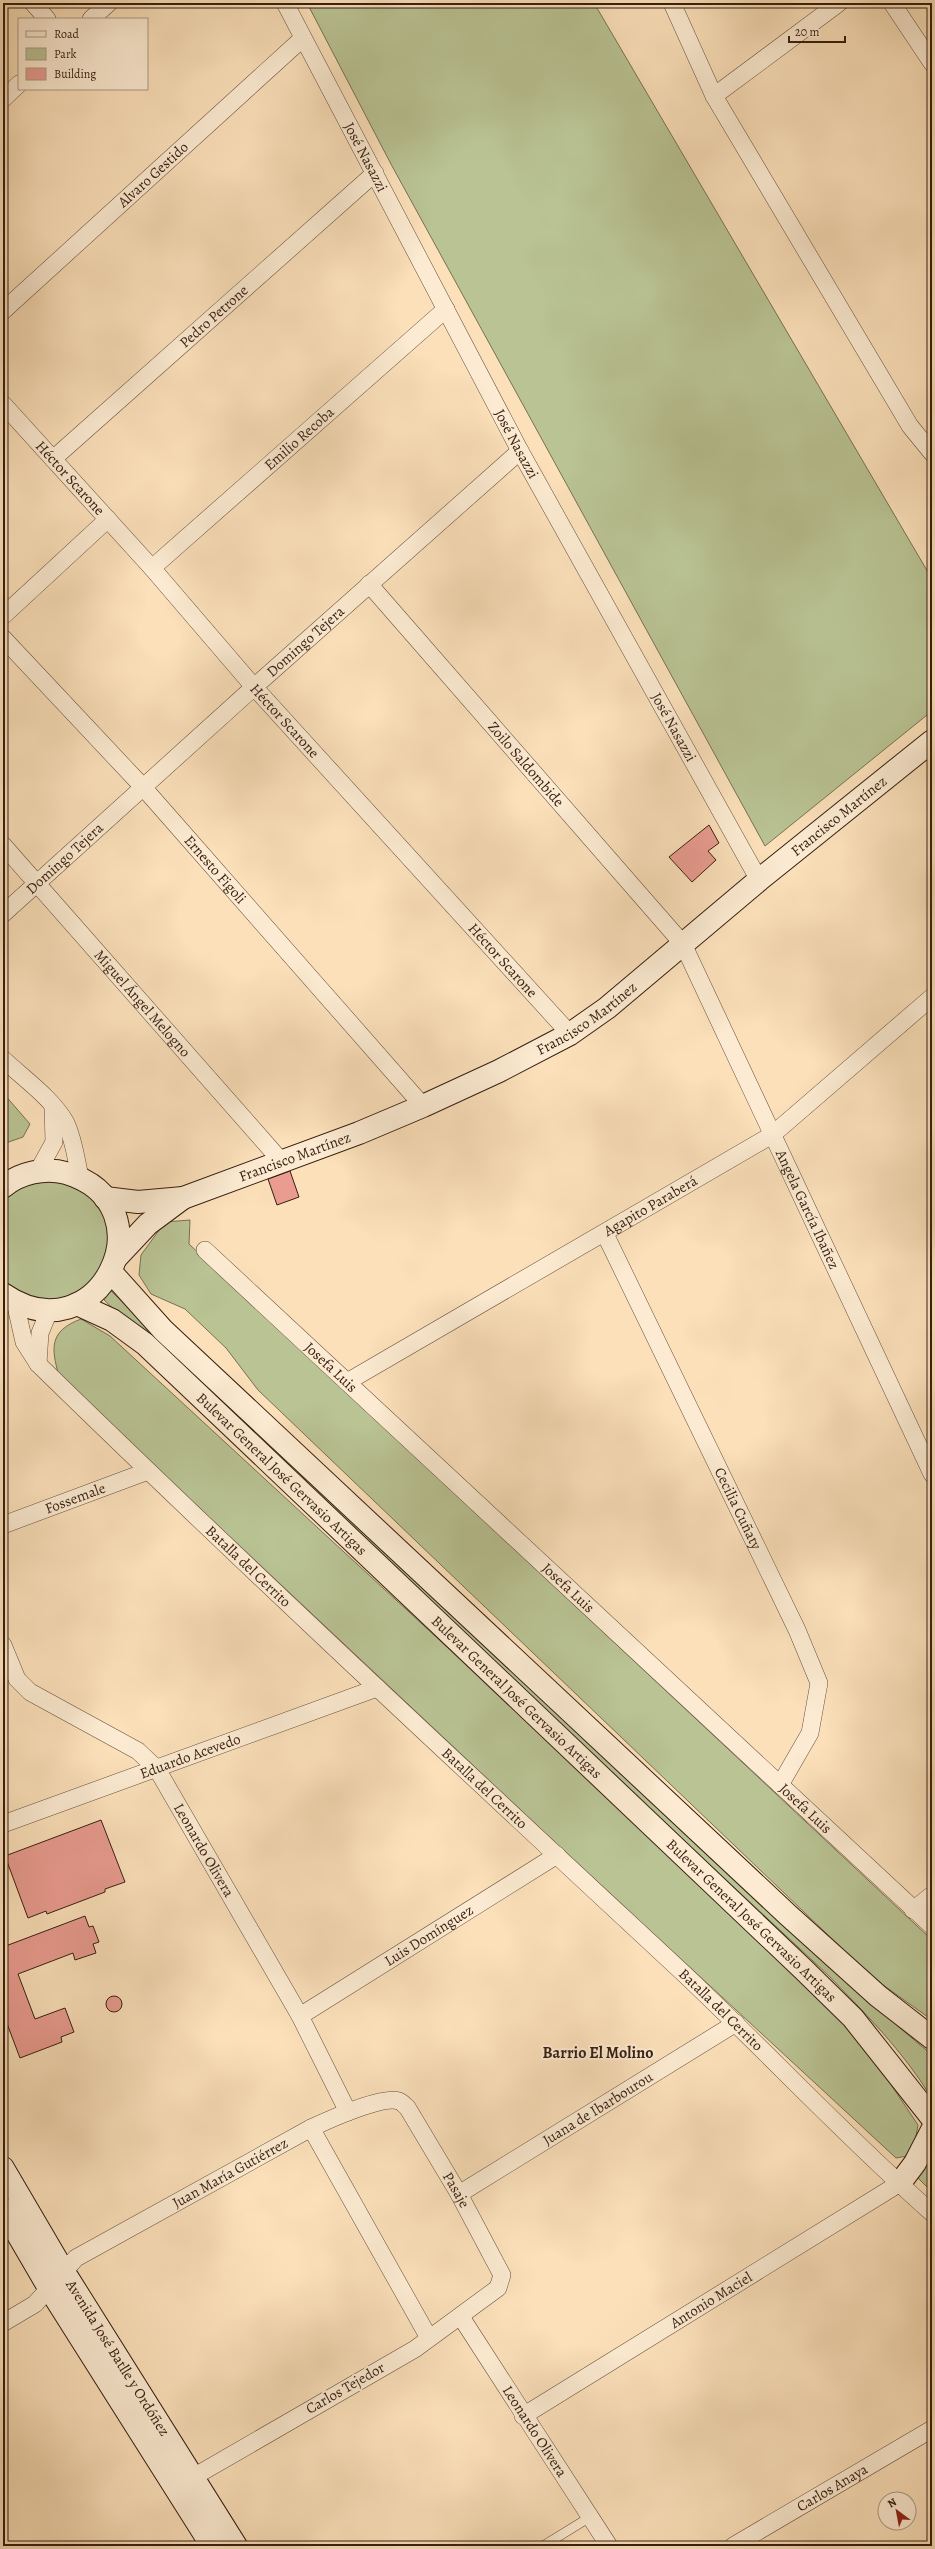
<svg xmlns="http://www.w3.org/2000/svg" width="935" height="2549" viewBox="0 0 935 2549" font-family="Alegreya,serif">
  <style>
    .green { fill: #b9c394; stroke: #787052 }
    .building { fill: #ea9c91; stroke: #361e11 }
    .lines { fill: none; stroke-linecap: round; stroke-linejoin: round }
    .lane-casing { stroke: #674e3b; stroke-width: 10 }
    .street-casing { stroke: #674e3b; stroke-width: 18 }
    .secondary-casing { stroke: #361e11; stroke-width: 24 }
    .lane { stroke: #fcebd2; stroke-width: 9 }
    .street { stroke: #fcebd2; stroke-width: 17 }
    .secondary { stroke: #fcebd2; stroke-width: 22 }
    .labels { text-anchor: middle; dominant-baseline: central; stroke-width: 4; stroke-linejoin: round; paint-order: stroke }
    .street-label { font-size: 15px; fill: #361e11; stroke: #fcebd2 }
    .neighbourhood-label { font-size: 16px; font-weight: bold; fill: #361e11; stroke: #fcebd2 }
  </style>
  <rect width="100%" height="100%" fill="#fbe0ba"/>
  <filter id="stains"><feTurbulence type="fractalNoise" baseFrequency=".005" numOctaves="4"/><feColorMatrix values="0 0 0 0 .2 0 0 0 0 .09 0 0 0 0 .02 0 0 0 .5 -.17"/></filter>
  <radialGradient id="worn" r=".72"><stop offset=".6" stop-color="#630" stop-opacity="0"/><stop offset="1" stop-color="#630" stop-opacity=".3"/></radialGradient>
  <g class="green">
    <polygon points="307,3 594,3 932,579 932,711 765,846 392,166"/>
    <polygon points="3,1093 30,1124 23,1137 3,1144"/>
    <path d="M 54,1179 C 63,1184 89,1193 95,1200 C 144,1261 57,1337 3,1279 L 3,1201 L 24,1184 Z"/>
    <polygon points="190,1220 189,1244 932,1940 932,2020 872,1977 258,1390 226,1348 185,1309 151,1294 139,1275 141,1255 165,1222"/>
    <path d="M 111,1291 L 610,1763 L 893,2022 L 932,2055 L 931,2097 C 903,2051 865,2013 827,1974 L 104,1300 Z"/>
    <path d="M 81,1319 L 110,1336 L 487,1684 L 839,2015 L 872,2056 L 918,2125 L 915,2142 L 907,2156 L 896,2158 L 561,1848 L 59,1376 C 51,1348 49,1331 81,1319 Z"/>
    <polygon points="932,2152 932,2192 917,2177"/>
  </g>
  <g class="building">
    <polygon points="709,825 719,843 708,851 716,860 692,882 669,857"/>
    <polygon points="290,1171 299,1197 277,1205 268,1179"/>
    <polygon points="101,1820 125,1882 105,1889 105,1892 47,1914 46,1911 28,1918 5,1856"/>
    <polygon points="85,1916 89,1927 93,1926 99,1942 93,1944 96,1953 75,1960 73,1953 18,1974 35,2019 65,2008 74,2032 61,2037 62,2042 20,2058 3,2013 3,1947"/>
    <circle cx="114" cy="2004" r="8"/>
  </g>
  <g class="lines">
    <defs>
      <polyline id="lane" points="543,2546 590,2517"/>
      <g id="street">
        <polyline points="33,3 47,19"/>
        <path id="s1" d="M 285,3 L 520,451 L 759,880"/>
        <polyline points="672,3 714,96 910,426 932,453"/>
        <polyline points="892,3 932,63"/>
        <polyline points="91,19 109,3"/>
        <polyline points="714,96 839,3"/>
        <polyline points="3,99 19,84"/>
        <path id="s2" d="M 3,311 L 303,38"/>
        <path id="s3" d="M 3,404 L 152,568 L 254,687 L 570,1034"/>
        <path id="s4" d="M 53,459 L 375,173"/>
        <path id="s5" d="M 152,568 L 446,309"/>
        <path id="s6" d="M 369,584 L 683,944 L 932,1474"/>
        <polyline points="3,616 108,519"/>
        <path id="s7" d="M 3,638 L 142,786 L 423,1106"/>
        <path id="s8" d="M 3,845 L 282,1162"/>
        <path id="s9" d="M 3,914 L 254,687 L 520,451"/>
        <path d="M 3,1059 C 23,1078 52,1098 66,1123 C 74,1140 76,1159 80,1177"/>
        <polyline points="38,1171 54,1142 53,1106"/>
        <path id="s10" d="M 605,1234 L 797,1630 L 819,1683 L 810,1733 L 780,1785"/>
        <path id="s11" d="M 205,1250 L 932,1926"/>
        <path id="s12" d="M 15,1302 L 24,1342 L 38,1364 C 249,1570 466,1771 682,1972 C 766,2051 845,2136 932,2213"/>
        <polyline points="38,1364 40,1333 49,1311"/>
        <path id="s13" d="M 347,1382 L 772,1135 L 932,997"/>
        <path id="s14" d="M 3,1525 L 148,1471"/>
        <path id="s15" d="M 3,1645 L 17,1679 L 30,1692 L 138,1751 L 157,1769 L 300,2016 L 348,2112"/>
        <path id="s16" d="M 3,1824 L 377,1688"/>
        <polyline points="913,1910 932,1895"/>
        <path id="s17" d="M 300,2016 L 557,1855"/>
        <polyline points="311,2128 429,2338"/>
        <path id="s18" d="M 459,2194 L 736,2023"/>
        <path id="s19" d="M 461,2317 L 609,2546"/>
        <path id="s20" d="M 3,2323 L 35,2304 L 76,2258 L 311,2128 C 328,2120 383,2095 399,2101 C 402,2102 405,2106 407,2107 L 459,2194 L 502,2275 L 498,2288 L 415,2349 L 183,2483"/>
        <path id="s21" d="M 523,2416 L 900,2183"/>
        <path id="s22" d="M 733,2546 L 932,2429"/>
      </g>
      <g id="secondary">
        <path d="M 3,1187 C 19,1173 45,1167 66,1173 C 173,1205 99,1360 3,1294"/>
        <polyline points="105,1198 138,1202 183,1198"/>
        <path id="s23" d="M 117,1257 L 148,1224 L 183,1198 L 359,1133 L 423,1106 L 499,1071 L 570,1034 L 607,1008 L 759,880 L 932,741"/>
        <polyline points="111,1272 163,1330 788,1915 878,1996 932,2038"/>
        <path id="s24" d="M 77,1304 L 112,1320 L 145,1344 L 803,1969 L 853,2018 L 932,2118"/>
        <path id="s25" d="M 3,2168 L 64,2272 L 236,2546"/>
        <polyline points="900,2183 915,2163 932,2130"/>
        <polyline points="3,2209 49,2288 212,2546"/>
      </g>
    </defs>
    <use href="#lane" class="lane-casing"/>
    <use href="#street" class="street-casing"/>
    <use href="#secondary" class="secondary-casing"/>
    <use href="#lane" class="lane"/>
    <use href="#street" class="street"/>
    <use href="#secondary" class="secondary"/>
  </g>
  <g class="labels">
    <g class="street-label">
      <text stroke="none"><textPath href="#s1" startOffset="174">José Nasazzi</textPath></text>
      <text stroke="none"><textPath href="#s2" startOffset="203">Alvaro Gestido</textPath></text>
      <text stroke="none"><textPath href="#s4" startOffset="215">Pedro Petrone</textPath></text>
      <text stroke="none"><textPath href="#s5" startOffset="196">Emilio Recoba</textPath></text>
      <text stroke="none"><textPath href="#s1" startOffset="498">José Nasazzi</textPath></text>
      <text stroke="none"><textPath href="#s3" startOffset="100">Héctor Scarone</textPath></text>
      <text stroke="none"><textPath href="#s9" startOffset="407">Domingo Tejera</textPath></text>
      <text stroke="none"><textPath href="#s3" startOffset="424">Héctor Scarone</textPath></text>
      <text stroke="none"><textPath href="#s1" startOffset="822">José Nasazzi</textPath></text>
      <text stroke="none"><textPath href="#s6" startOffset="239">Zoilo Saldombide</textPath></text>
      <text stroke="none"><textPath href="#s23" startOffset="856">Francisco Martínez</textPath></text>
      <text stroke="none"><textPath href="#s9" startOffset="83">Domingo Tejera</textPath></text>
      <text stroke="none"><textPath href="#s7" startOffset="314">Ernesto Figoli</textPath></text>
      <text stroke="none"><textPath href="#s3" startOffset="748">Héctor Scarone</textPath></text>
      <text stroke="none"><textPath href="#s8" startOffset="211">Miguel Ángel Melogno</textPath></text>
      <text stroke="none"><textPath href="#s23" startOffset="532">Francisco Martínez</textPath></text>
      <text stroke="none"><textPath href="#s23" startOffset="208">Francisco Martínez</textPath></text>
      <text stroke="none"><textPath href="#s13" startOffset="351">Agapito Paraberá</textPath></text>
      <text stroke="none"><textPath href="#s6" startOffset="771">Angela García Ibañez</textPath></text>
      <text stroke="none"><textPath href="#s11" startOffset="172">Josefa Luis</textPath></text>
      <text stroke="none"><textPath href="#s24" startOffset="268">Bulevar General José Gervasio Artigas</textPath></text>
      <text stroke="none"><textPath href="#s14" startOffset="77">Fossemale</textPath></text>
      <text stroke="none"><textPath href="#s10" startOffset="305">Cecilia Cuñaty</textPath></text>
      <text stroke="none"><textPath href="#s12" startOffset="359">Batalla del Cerrito</textPath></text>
      <text stroke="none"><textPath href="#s11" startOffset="496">Josefa Luis</textPath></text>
      <text stroke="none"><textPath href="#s24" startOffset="592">Bulevar General José Gervasio Artigas</textPath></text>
      <text stroke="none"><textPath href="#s16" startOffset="199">Eduardo Acevedo</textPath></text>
      <text stroke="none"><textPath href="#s12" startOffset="683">Batalla del Cerrito</textPath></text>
      <text stroke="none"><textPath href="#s11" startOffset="820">Josefa Luis</textPath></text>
      <text stroke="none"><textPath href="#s15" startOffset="298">Leonardo Olivera</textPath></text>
      <text stroke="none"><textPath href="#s24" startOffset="916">Bulevar General José Gervasio Artigas</textPath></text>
      <text stroke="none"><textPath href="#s17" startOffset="152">Luis Domínguez</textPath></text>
      <text stroke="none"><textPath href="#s12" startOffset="1007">Batalla del Cerrito</textPath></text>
      <text stroke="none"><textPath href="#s18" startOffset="163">Juana de Ibarbourou</textPath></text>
      <text stroke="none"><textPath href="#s20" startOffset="275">Juan María Gutiérrez</textPath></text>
      <text stroke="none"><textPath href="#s20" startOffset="567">Pasaje</textPath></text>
      <text stroke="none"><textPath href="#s21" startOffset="221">Antonio Maciel</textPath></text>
      <text stroke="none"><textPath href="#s25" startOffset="222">Avenida José Batlle y Ordóñez</textPath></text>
      <text transform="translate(345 2388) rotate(-30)">Carlos Tejedor</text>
      <text stroke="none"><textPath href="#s19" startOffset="136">Leonardo Olivera</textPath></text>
      <text stroke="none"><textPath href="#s22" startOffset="115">Carlos Anaya</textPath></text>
    </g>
    <g class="neighbourhood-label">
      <text x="598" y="2053">Barrio El Molino</text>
    </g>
  </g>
  <rect width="935" height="2549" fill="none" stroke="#fbe0ba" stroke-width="16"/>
  <rect x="4" y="4" width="927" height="2541" fill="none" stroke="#361e11" stroke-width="2"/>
  <rect x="8" y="8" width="919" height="2533" fill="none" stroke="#361e11"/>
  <rect x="18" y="18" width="130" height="72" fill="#fcebd2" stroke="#ad9985"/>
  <rect x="26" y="31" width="20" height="6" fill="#fcebd2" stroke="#ad9985"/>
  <text x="54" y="38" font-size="12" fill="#361e11">Road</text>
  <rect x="26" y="48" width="20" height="12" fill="#b9c394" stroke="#ad9985"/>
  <text x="54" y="58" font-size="12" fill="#361e11">Park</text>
  <rect x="26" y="68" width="20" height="12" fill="#ea9c91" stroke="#ad9985"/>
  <text x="54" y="78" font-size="12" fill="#361e11">Building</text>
  <g transform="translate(897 2511) rotate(328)"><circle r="19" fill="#fcebd2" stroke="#ad9985"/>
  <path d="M0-3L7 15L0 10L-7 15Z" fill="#8f2418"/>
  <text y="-6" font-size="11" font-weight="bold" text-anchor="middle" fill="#361e11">N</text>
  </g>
  <path d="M789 36v6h56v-6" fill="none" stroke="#361e11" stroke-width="2"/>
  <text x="795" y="36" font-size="12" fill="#361e11" stroke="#fcebd2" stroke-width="3" paint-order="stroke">20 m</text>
  <rect width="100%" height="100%" filter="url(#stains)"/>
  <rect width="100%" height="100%" fill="url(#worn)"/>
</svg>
